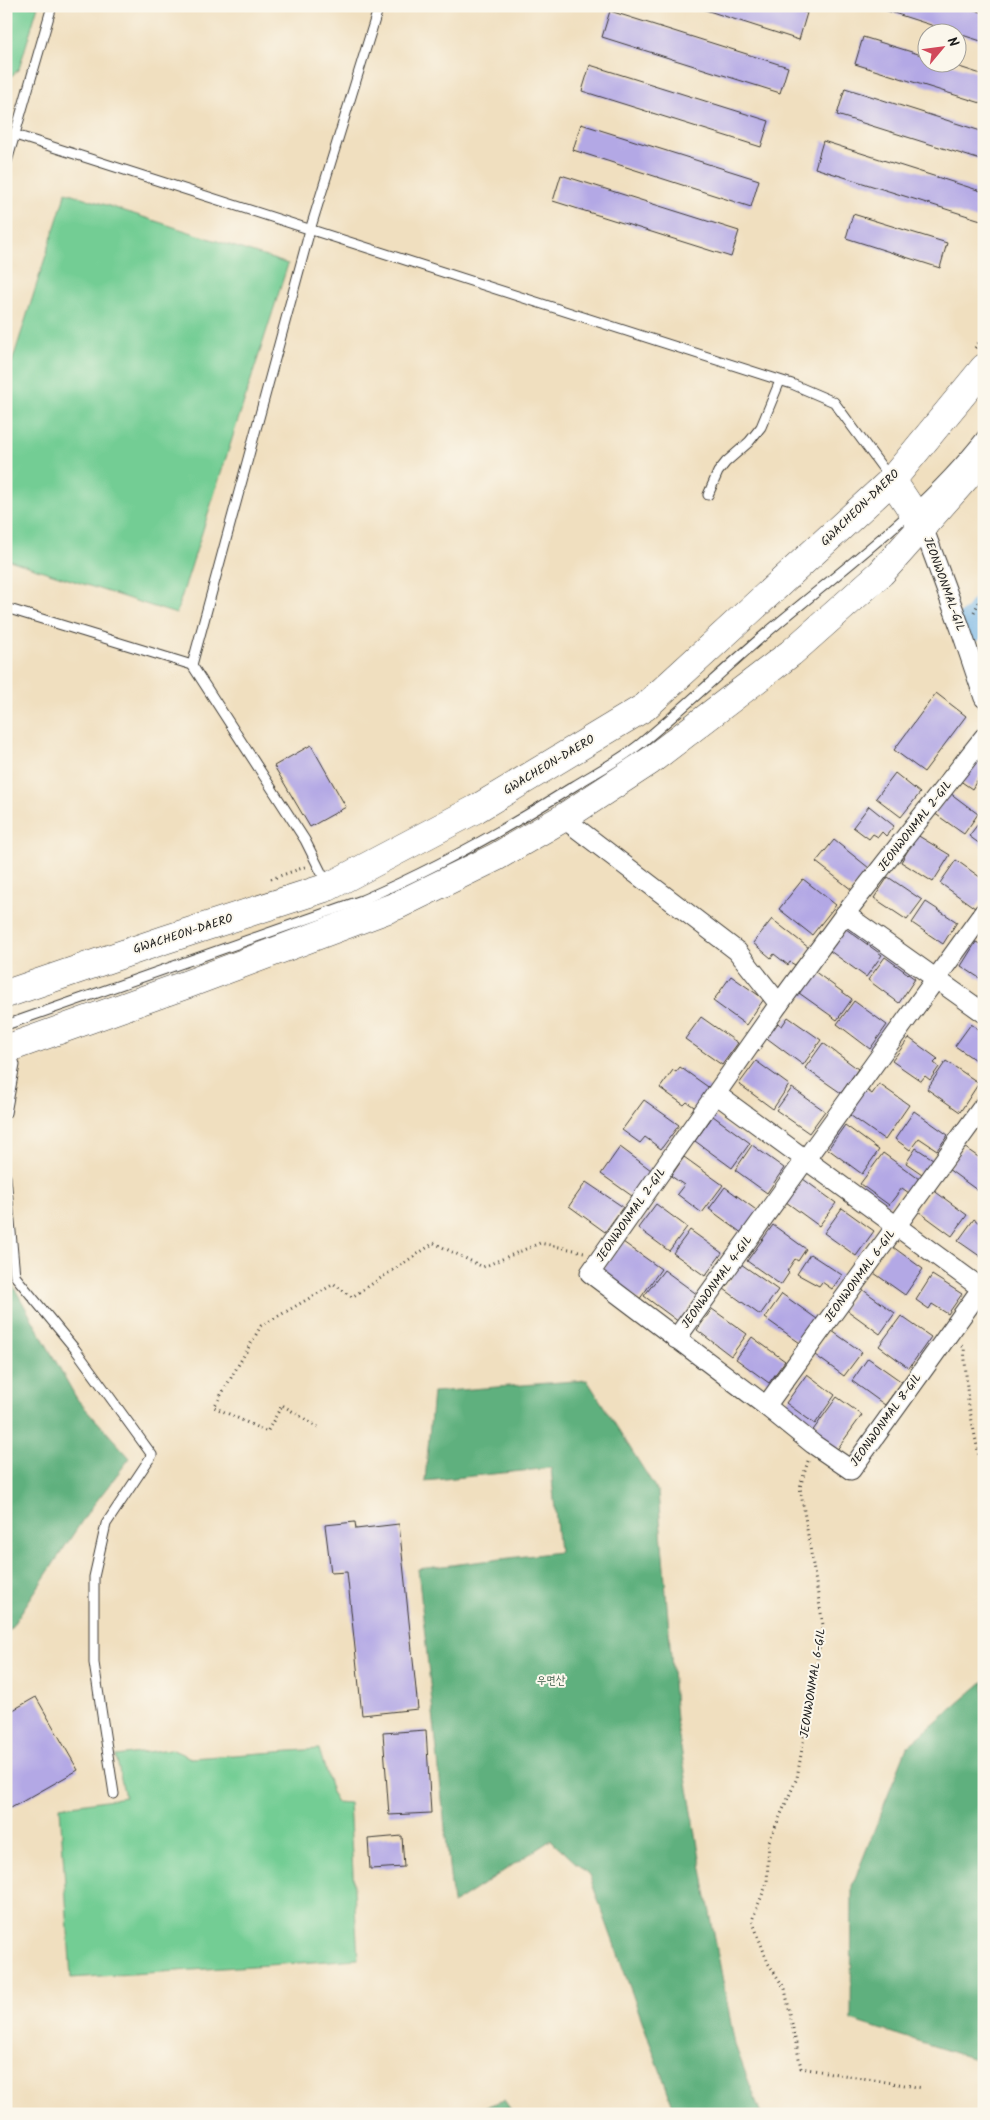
<svg xmlns="http://www.w3.org/2000/svg" width="990" height="2120" viewBox="0 0 990 2120" font-family="Kalam,'Poor Story',sans-serif">
  <style>
    .green { fill: #73cd94; stroke: #487458 }
    .forest { fill: #5eb07e; stroke: #3d664d }
    .lines { fill: none; stroke-linecap: round; stroke-linejoin: round }
    .river { stroke: #71b3e6; stroke-width: 34 }
    .building { fill: #b3a8e5 }
    .service-casing { stroke: #3c3934; stroke-width: 11 }
    .minor-casing { stroke: #3c3934; stroke-width: 21 }
    .primary-casing { stroke: #3c3934; stroke-width: 29 }
    .path { stroke: #3c3934; stroke-width: 3; stroke-dasharray: 1 4; stroke-linecap: butt }
    .service { stroke: #fff; stroke-width: 9 }
    .minor { stroke: #fff; stroke-width: 19 }
    .primary { stroke: #fff; stroke-width: 28 }
    .labels { text-anchor: middle; dominant-baseline: central; stroke-width: 4; stroke-linejoin: round; paint-order: stroke }
    .street-label { font-size: 12px; fill: #1c1c1c; stroke: #fbf7ec }
    .park-label { font-size: 12px; fill: #3a5a46; stroke: #fbf7ec }
  </style>
  <rect width="100%" height="100%" fill="#fbf7ec"/>
  <filter id="ink" filterUnits="userSpaceOnUse"><feTurbulence type="fractalNoise" baseFrequency=".02" numOctaves="2"/><feDisplacementMap in="SourceGraphic" scale="10" xChannelSelector="R" yChannelSelector="G"/><feConvolveMatrix kernelMatrix="1 2 1 2 8 2 1 2 1" color-interpolation-filters="sRGB"/></filter>
  <filter id="wash" filterUnits="userSpaceOnUse"><feTurbulence type="fractalNoise" baseFrequency=".0096" numOctaves="4" result="noise"/><feDisplacementMap in="SourceGraphic" scale="20" xChannelSelector="R" yChannelSelector="G"/><feGaussianBlur stdDeviation="1.12" result="paint"/><feColorMatrix in="noise" values="0 0 0 0 0 0 0 0 0 0 0 0 0 0 0 0 0 1.4 0 .05"/><feComposite in="paint" operator="in"/></filter>
  <g filter="url(#wash)">
    <rect width="100%" height="100%" fill="#f0dfbf"/>
    <g class="green">
      <polygon points="6,6 38,6 19,69 6,81"/>
      <polygon points="66,192 288,264 176,614 6,559 6,381"/>
      <polygon points="171,1749 191,1758 319,1749 335,1802 349,1803 358,1959 71,1978 60,1807 125,1797 116,1756"/>
    </g>
    <g class="forest">
      <polygon points="6,1273 77,1399 130,1458 88,1512 6,1635"/>
      <polygon points="587,1380 658,1492 676,1720 705,1886 735,2045 761,2114 676,2114 589,1875 551,1840 453,1904 418,1569 559,1552 551,1468 425,1481 433,1392"/>
      <polygon points="984,1681 984,2062 851,2020 852,1886 907,1747"/>
      <polygon points="504,2100 514,2114 466,2114"/>
    </g>
    <g class="lines">
      <polyline class="river" points="972,625 981,619 984,612"/>
    </g>
    <g id="blocks">
      <g class="building">
        <polygon points="693,6 784,6 807,13 799,40"/>
        <polygon points="872,6 963,6 984,13 984,42"/>
        <polygon points="610,11 788,67 780,93 602,37"/>
        <polygon points="863,37 928,57 928,62 944,62 984,75 984,104 855,64"/>
        <polygon points="590,65 769,121 761,147 582,91"/>
        <polygon points="845,88 984,132 984,161 837,115"/>
        <polygon points="581,124 759,180 751,207 573,150"/>
        <polygon points="823,141 984,192 984,221 815,168"/>
        <polygon points="561,175 739,231 731,257 553,201"/>
        <polygon points="853,214 947,243 940,268 846,238"/>
        <polygon points="936,693 966,716 924,772 894,750"/>
        <polygon points="311,745 346,807 310,827 274,766"/>
        <polygon points="984,750 984,773 982,772 972,789 956,778"/>
        <polygon points="895,773 920,793 901,817 876,798"/>
        <polygon points="950,793 978,814 964,834 934,813"/>
        <polygon points="869,806 894,826 886,836 882,832 878,837 873,834 869,839 853,827"/>
        <polygon points="984,816 984,847 969,836"/>
        <polygon points="917,835 950,855 933,882 901,862"/>
        <polygon points="834,840 869,868 852,890 816,862"/>
        <polygon points="956,860 984,880 984,896 975,908 940,883"/>
        <polygon points="888,877 922,900 907,920 874,898"/>
        <polygon points="803,879 836,905 812,935 779,909"/>
        <polygon points="926,902 957,922 943,944 912,923"/>
        <polygon points="772,919 809,948 795,965 790,962 788,965 774,954 771,958 753,943"/>
        <polygon points="846,929 882,955 866,977 830,951"/>
        <polygon points="976,942 984,946 984,981 961,966"/>
        <polygon points="885,957 915,979 899,1003 868,980"/>
        <polygon points="814,971 852,999 837,1020 799,993"/>
        <polygon points="731,976 764,999 746,1025 713,1001"/>
        <polygon points="854,1001 887,1025 870,1049 837,1024"/>
        <polygon points="701,1017 738,1043 722,1065 685,1039"/>
        <polygon points="788,1017 821,1040 803,1065 764,1036 775,1021 782,1026"/>
        <polygon points="971,1024 984,1033 984,1066 955,1046"/>
        <polygon points="909,1038 938,1059 934,1063 939,1067 930,1080 925,1076 921,1081 892,1061"/>
        <polygon points="823,1043 858,1069 841,1093 805,1068"/>
        <polygon points="756,1061 789,1085 773,1109 739,1084"/>
        <polygon points="946,1061 979,1083 960,1112 927,1089"/>
        <polygon points="680,1067 711,1089 697,1109 687,1102 684,1105 660,1088 673,1070 676,1072"/>
        <polygon points="879,1084 909,1105 885,1140 847,1113 864,1088 872,1094"/>
        <polygon points="792,1088 825,1111 809,1133 776,1110"/>
        <polygon points="644,1100 679,1125 661,1149 645,1137 640,1143 622,1130"/>
        <polygon points="914,1111 948,1135 937,1150 919,1138 910,1150 895,1139"/>
        <polygon points="713,1116 750,1143 732,1168 695,1141"/>
        <polygon points="845,1125 879,1150 862,1174 828,1149"/>
        <polygon points="752,1145 784,1168 767,1193 735,1170"/>
        <polygon points="620,1147 651,1170 632,1196 601,1174"/>
        <polygon points="964,1147 984,1161 984,1189 981,1193 948,1169"/>
        <polygon points="916,1148 933,1159 922,1174 906,1163"/>
        <polygon points="883,1153 919,1179 909,1193 902,1188 889,1205 860,1184"/>
        <polygon points="684,1157 723,1185 702,1213 677,1194 684,1185 671,1176"/>
        <polygon points="803,1179 836,1203 819,1226 786,1202"/>
        <polygon points="586,1182 623,1207 605,1232 569,1206"/>
        <polygon points="725,1187 759,1212 743,1234 709,1209"/>
        <polygon points="933,1190 967,1215 952,1236 918,1211"/>
        <polygon points="656,1204 687,1227 669,1251 638,1228"/>
        <polygon points="842,1208 874,1231 856,1256 824,1233"/>
        <polygon points="974,1219 984,1227 984,1259 958,1241"/>
        <polygon points="773,1225 806,1249 798,1261 795,1259 787,1271 789,1273 781,1285 747,1261"/>
        <polygon points="690,1230 722,1253 705,1276 673,1253"/>
        <polygon points="623,1242 661,1269 639,1300 601,1272"/>
        <polygon points="893,1247 923,1269 905,1295 874,1273"/>
        <polygon points="810,1254 842,1275 832,1289 822,1282 819,1286 797,1274"/>
        <polygon points="741,1264 778,1290 760,1315 724,1289"/>
        <polygon points="664,1270 698,1295 679,1322 644,1296"/>
        <polygon points="932,1275 962,1294 948,1314 932,1304 929,1309 916,1300"/>
        <polygon points="859,1287 895,1313 880,1334 844,1308"/>
        <polygon points="782,1294 817,1319 800,1343 765,1318"/>
        <polygon points="712,1309 747,1334 731,1356 697,1330"/>
        <polygon points="901,1316 931,1337 909,1368 879,1346"/>
        <polygon points="832,1331 862,1352 844,1376 815,1355"/>
        <polygon points="752,1337 785,1361 769,1383 736,1359"/>
        <polygon points="868,1358 902,1382 885,1405 852,1381"/>
        <polygon points="807,1374 835,1395 815,1424 786,1403"/>
        <polygon points="837,1397 862,1415 836,1451 811,1433"/>
        <polygon points="355,1522 356,1529 399,1524 418,1709 362,1715 347,1572 331,1573 325,1525"/>
        <polygon points="36,1697 78,1770 11,1808 6,1800 6,1714"/>
        <polygon points="426,1730 431,1813 389,1815 383,1733"/>
        <polygon points="402,1836 404,1867 370,1869 368,1839"/>
      </g>
    </g>
  </g>
  <g filter="url(#ink)">
    <use href="#blocks" fill-opacity="0" stroke="#3c3934" stroke-width="1"/>
    <g class="lines">
      <defs>
        <g id="service">
          <polyline points="6,132 792,384 834,402 890,478"/>
          <polyline points="6,165 52,6"/>
          <polyline points="708,495 718,472 726,462 749,442 761,427 780,381"/>
          <polyline points="6,608 192,665 305,840 327,884"/>
          <polyline points="192,665 310,230 379,6"/>
          <path d="M 6,1025 L 362,900 C 436,868 506,829 574,786 C 595,773 620,760 640,744 C 687,706 730,663 776,625 C 848,565 926,508 984,433"/>
          <polyline points="6,1113 15,1065 11,1050"/>
          <polyline points="6,1177 15,1276 75,1349 152,1455 106,1524 94,1577 94,1663 114,1794"/>
        </g>
        <g id="minor">
          <polyline points="923,527 960,627 984,698"/>
          <polyline points="984,737 845,914 779,1004 590,1273 766,1406 813,1444 851,1470 984,1285"/>
          <polyline points="563,818 737,951 779,1004"/>
          <polyline points="845,914 984,1013"/>
          <polyline points="716,1094 981,1288"/>
          <polyline points="676,1339 984,912"/>
          <polyline points="766,1406 984,1105"/>
        </g>
        <g id="primary">
          <polyline points="892,480 923,527"/>
          <polyline points="6,994 164,940 328,887 476,809 645,707 892,480 984,368"/>
          <polyline points="6,1049 188,984 396,906 496,857 563,818 650,761 791,653 881,573 984,457"/>
        </g>
      </defs>
      <use href="#service" class="service-casing"/>
      <use href="#minor" class="minor-casing"/>
      <use href="#primary" class="primary-casing"/>
      <g class="path">
        <polyline points="975,348 984,336"/>
        <polyline points="974,612 984,592"/>
        <polyline points="271,879 305,867"/>
        <polyline points="962,1346 964,1347 968,1401 984,1481"/>
        <polyline points="318,1427 282,1405 267,1432 214,1407 261,1326 334,1284 352,1297 434,1243 483,1267 540,1243 584,1252"/>
        <polyline points="808,1461 800,1487 823,1625 797,1778 769,1841 767,1883 752,1920 768,1963 785,1989 801,2068 923,2088"/>
      </g>
      <use href="#service" class="service"/>
      <use href="#minor" class="minor"/>
      <use href="#primary" class="primary"/>
    </g>
  </g>
  <g class="labels">
    <g class="street-label">
      <text transform="translate(860 508) rotate(-44)">GWACHEON-DAERO</text>
      <text transform="translate(944 584) rotate(70)">JEONWONMAL-GIL</text>
      <text transform="translate(549 765) rotate(-31)">GWACHEON-DAERO</text>
      <text transform="translate(915 826) rotate(-52)">JEONWONMAL 2-GIL</text>
      <text transform="translate(183 934) rotate(-18)">GWACHEON-DAERO</text>
      <text transform="translate(631 1215) rotate(-55)">JEONWONMAL 2-GIL</text>
      <text transform="translate(860 1276) rotate(-54)">JEONWONMAL 6-GIL</text>
      <text transform="translate(717 1282) rotate(-54)">JEONWONMAL 4-GIL</text>
      <text transform="translate(886 1420) rotate(-54)">JEONWONMAL 8-GIL</text>
      <text transform="translate(813 1683) rotate(-81)">JEONWONMAL 6-GIL</text>
    </g>
    <g class="park-label">
      <text x="551" y="1680">우면산</text>
    </g>
  </g>
  <rect width="990" height="2120" fill="none" stroke="#fbf7ec" stroke-width="25"/>
  <g transform="translate(942 48) rotate(61)"><circle r="24" fill="#fbf7ec" stroke="#a29f99"/>
  <path d="M0-4L9 19L0 12L-9 19Z" fill="#d1495b"/>
  <text y="-8" font-size="14" font-weight="bold" text-anchor="middle" fill="#1c1c1c">N</text>
  </g>
</svg>
